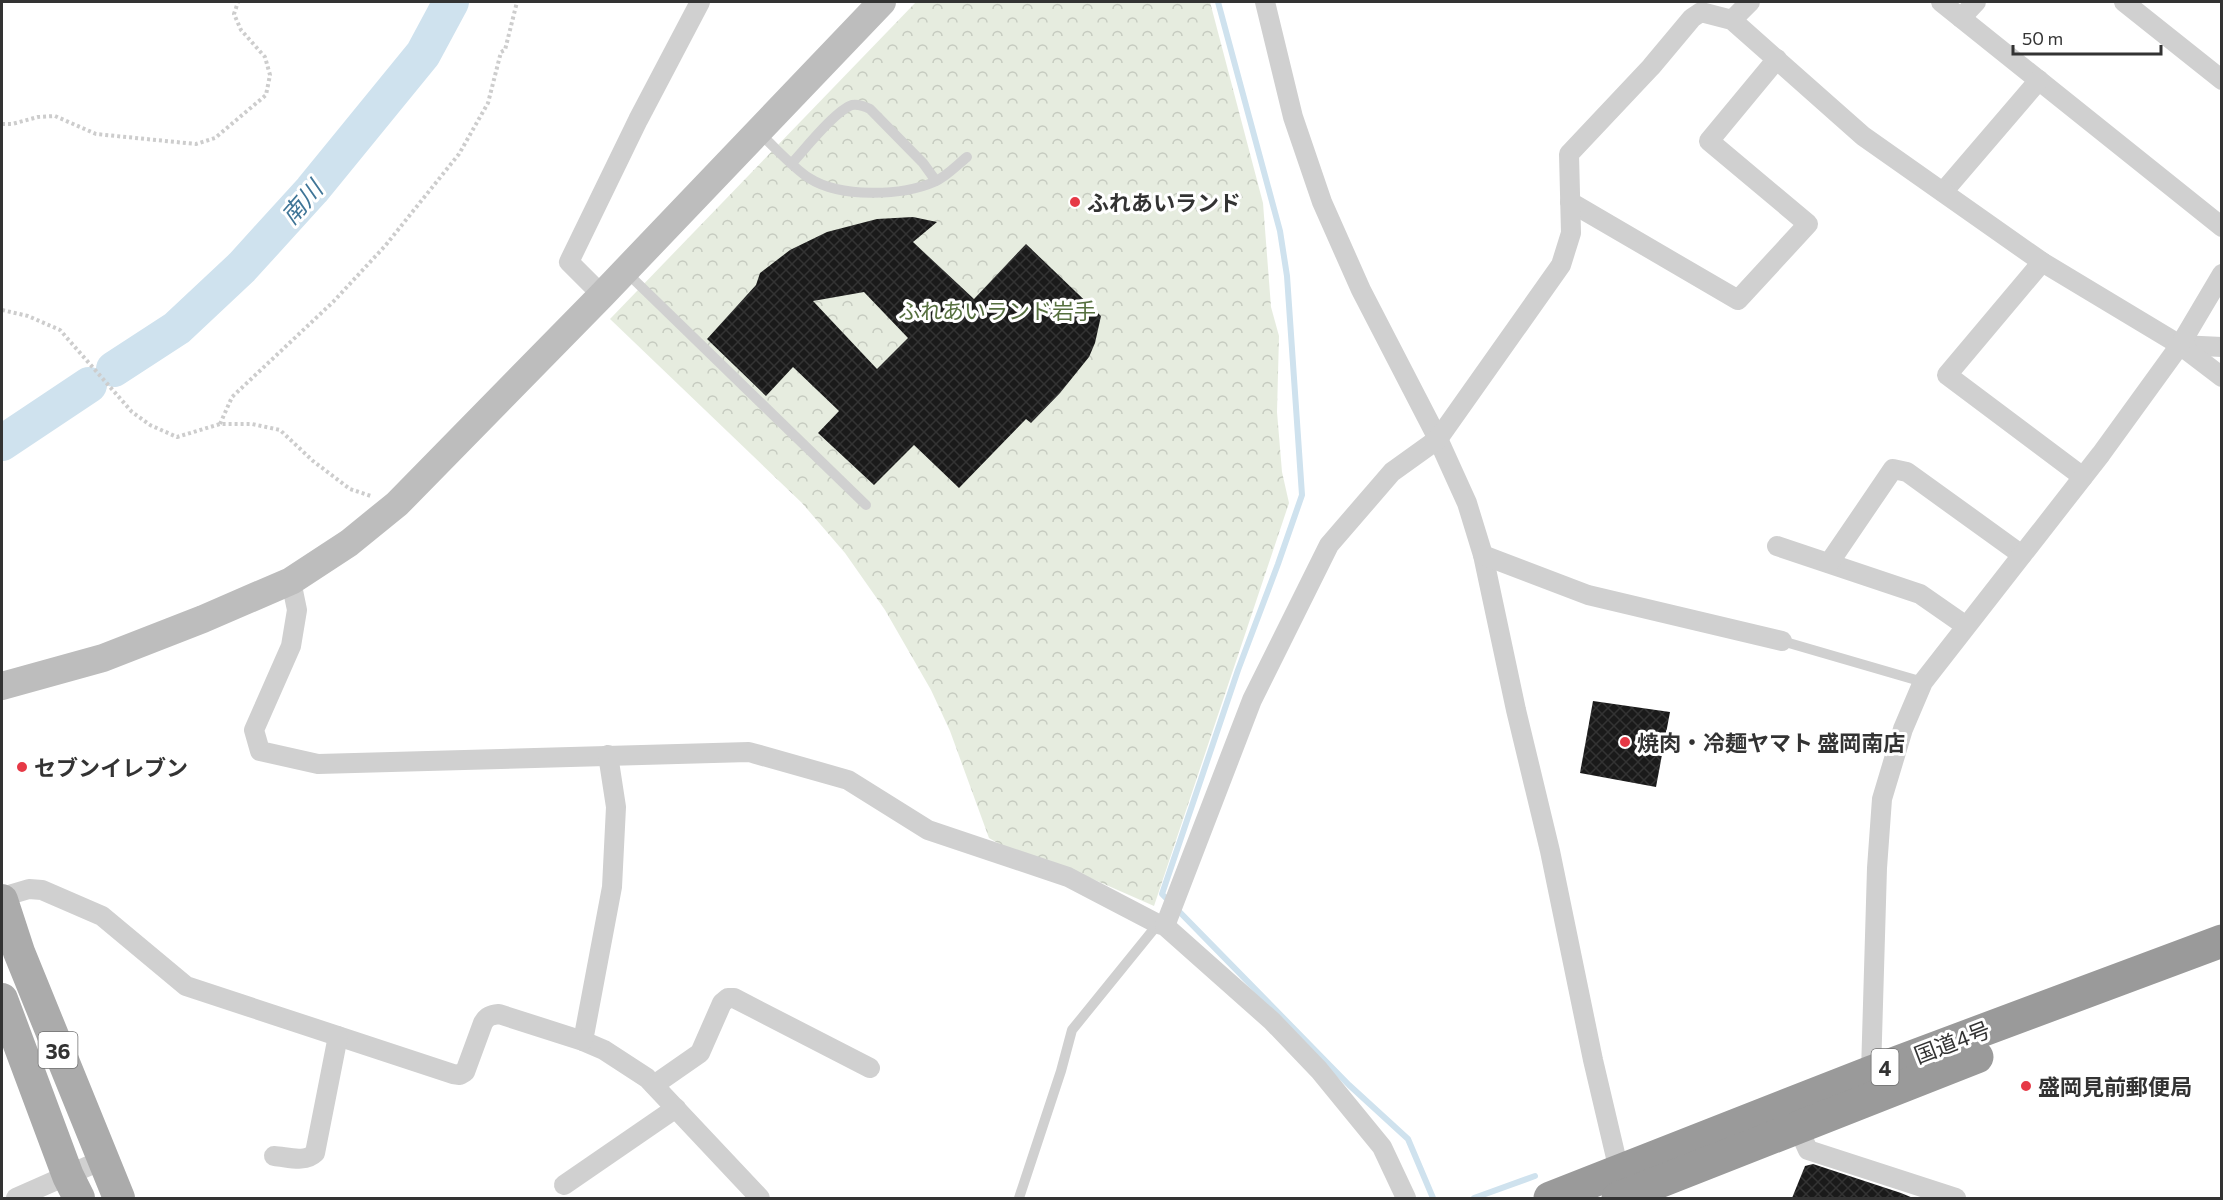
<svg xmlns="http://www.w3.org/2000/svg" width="2223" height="1200" viewBox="0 0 2223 1200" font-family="Commissioner,'Noto Sans JP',sans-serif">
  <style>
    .park { fill: url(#park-crowns) }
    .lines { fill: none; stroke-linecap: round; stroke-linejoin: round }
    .stream { stroke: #cfe2ee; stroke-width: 6 }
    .river { stroke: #cfe2ee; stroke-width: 36 }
    .building { fill: url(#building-cross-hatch); fill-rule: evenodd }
    .path { stroke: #cdcdcd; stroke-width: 4; stroke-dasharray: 3 3; stroke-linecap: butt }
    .lane { stroke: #d0d0d0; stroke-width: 10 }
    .street { stroke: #d0d0d0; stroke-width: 20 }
    .secondary { stroke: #bdbdbd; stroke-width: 28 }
    .primary { stroke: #ababab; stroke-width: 32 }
    .highway { stroke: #9a9a9a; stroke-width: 33 }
    .poi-dot { fill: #e63946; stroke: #fff; stroke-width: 2 }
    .labels { text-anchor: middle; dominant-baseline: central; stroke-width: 6; stroke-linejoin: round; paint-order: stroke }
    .shield { fill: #fff; stroke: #707070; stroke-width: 1.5 }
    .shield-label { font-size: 21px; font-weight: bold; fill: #333 }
    .poi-label { font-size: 22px; font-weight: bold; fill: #333; stroke: #fff; text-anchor: start }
    .park-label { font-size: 22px; fill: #56703f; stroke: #fff }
    .street-label { font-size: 22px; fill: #333; stroke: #fff }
    .water-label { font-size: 24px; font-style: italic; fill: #3f7597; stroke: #fff }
  </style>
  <defs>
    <pattern id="park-crowns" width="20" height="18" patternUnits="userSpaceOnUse" patternTransform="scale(1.5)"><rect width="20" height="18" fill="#e6ecdf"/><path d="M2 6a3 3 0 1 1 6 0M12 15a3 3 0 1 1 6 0" fill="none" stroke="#c6cbc0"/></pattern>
    <pattern id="building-cross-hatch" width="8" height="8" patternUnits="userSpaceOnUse" patternTransform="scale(1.5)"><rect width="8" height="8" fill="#1a1a1a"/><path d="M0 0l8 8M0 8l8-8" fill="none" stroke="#333"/></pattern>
  </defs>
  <rect width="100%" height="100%" fill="#fff"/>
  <polygon class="park" points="916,2 1210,2 1263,203 1271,307 1279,336 1277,412 1282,472 1289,503 1154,906 1070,869 1001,845 989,838 950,731 931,690 885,610 845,553 802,503 610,319"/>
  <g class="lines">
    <g class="stream">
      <polyline points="1218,2 1280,231 1287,276 1302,495 1278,564 1238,670 1162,894 1349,1085 1408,1139 1433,1198"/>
      <polyline points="1474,1198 1535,1176"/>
    </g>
    <g class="river">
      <polyline points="114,369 177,328 242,267 312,190 423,54 451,2"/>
      <polyline points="2,443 89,385"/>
    </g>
  </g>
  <g class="building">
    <path d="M 913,217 L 937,222 L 913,242 L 974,299 L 1026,244 L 1101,316 L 1095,343 L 1089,357 L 1060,393 L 1031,423 L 1026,419 L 959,488 L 914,445 L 874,485 L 818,433 L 839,411 L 793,367 L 766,396 L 707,339 L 756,285 L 760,273 L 790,250 L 827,232 L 877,219 ZM 864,292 L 908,338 L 877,369 L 813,301 Z"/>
    <polygon points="1593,701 1670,712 1656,787 1580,773"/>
    <polygon points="1813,1164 1901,1193 1913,1198 1792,1198 1805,1166"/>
  </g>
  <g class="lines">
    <g class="path">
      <polyline points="2,124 12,124 38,117 55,116 96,134 196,144 215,138 266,95 270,75 265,57 241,30 234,14 238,2"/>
      <polyline points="2,310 28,316 60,330 132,412 150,425 177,437 220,424 252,424 280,430 313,461 350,489 371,496"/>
      <polyline points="220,424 232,397 333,302 385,246 459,154 488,103 501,52 505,50 517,2"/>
    </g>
    <g class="lane">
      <path d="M 758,132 C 774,146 792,167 809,178 C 840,198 902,196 934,182 C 946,177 957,165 967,157"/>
      <path d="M 792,163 C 805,149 836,110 852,105 C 859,104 864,106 870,109 L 923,163 L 936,181"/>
      <polyline points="625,271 866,505"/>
      <polyline points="1782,641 1923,682"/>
      <polyline points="1019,1198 1061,1071 1072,1030 1158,924"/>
    </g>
    <g class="street">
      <polyline points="1265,2 1293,117 1322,202 1361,290 1438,439 1467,503 1483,555 1516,710 1550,851 1593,1060 1621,1179"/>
      <polyline points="1941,2 2222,227"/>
      <polyline points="2124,2 2222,80"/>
      <polyline points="1961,18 1976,2"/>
      <polyline points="1732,20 1750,2"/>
      <polyline points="1943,192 2039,80"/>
      <polyline points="1570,202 1738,300 1808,224 1709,141 1777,59"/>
      <polyline points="2042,262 1947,375 2083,477"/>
      <polyline points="602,295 569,262 638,120 700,2"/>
      <polyline points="2180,345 2222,347"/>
      <polyline points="1777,546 1920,594 1966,626"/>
      <polyline points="1483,555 1588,595 1782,641"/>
      <polyline points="1829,563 1893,469 1907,472 2022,555"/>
      <polyline points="291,581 297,610 291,646 254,730 260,751 318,764 749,752 848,780 928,830 1068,877 1158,924 1165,926 1272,1021 1319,1070 1382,1147 1406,1198"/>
      <polyline points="608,755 616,807 612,887 583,1041 604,1050 647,1078 760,1198"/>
      <path d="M 2,897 L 29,889 L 42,890 L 102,916 L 186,986 L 453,1074 L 460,1075 L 465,1072 L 483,1023 C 487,1016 491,1015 499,1014 L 583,1041"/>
      <polyline points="1165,926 1252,700 1329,545 1392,472 1438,439 1561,265 1571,233 1569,154 1651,67 1692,18 1701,12 1732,20 1863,136 2042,262 2180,345 2222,377"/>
      <polyline points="1871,1072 1877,868 1882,799 1903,729 1923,682 2101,454 2180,345 2222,274"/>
      <polyline points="654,1085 700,1053 722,1003 728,998 734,998 870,1068"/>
      <polyline points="1798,1128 1808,1150 1956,1198"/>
      <path d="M 274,1156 C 288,1157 305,1163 315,1153 L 338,1036"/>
      <polyline points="564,1185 676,1108"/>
      <polyline points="16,1198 102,1160"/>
    </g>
    <polyline class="secondary" points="2,686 103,658 203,619 291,581 349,543 397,504 602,295 882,2"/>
    <g class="primary">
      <polyline points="2,900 19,952 119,1198"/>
      <polyline points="2,999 68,1176 79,1198"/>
    </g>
    <g class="highway">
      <polyline points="1550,1198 1871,1072 2222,941"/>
      <polyline points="1618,1198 1977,1057"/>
    </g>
  </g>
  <g class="poi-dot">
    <circle cx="1075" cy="202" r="6"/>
    <circle cx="1625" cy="742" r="6"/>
    <circle cx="22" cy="767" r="6"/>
    <circle cx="2026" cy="1086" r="6"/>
  </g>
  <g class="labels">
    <g class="shield">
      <rect x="38.5" y="1032" width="39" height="36" rx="4.5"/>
      <rect x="1871.5" y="1049" width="27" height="36" rx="4.5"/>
    </g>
    <g class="shield-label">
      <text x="58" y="1050">36</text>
      <text x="1885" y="1067">4</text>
    </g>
    <g class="poi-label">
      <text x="1087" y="202">ふれあいランド</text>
      <text x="1637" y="742">焼肉・冷麺ヤマト 盛岡南店</text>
      <text x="34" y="767">セブンイレブン</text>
      <text x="2038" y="1086">盛岡見前郵便局</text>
    </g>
    <g class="park-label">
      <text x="997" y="310">ふれあいランド岩手</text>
    </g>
    <g class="street-label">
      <text transform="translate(1952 1042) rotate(-21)">国道4号</text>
    </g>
    <g class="water-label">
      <text transform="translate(301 202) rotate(-49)">南川</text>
    </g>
  </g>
  <rect width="2223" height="1200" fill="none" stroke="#333333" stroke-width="6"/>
  <path d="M2013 45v9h148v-9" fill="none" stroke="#333333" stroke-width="3"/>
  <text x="2022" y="45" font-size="18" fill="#333333" stroke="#ffffff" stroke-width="4.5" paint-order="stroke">50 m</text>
</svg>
